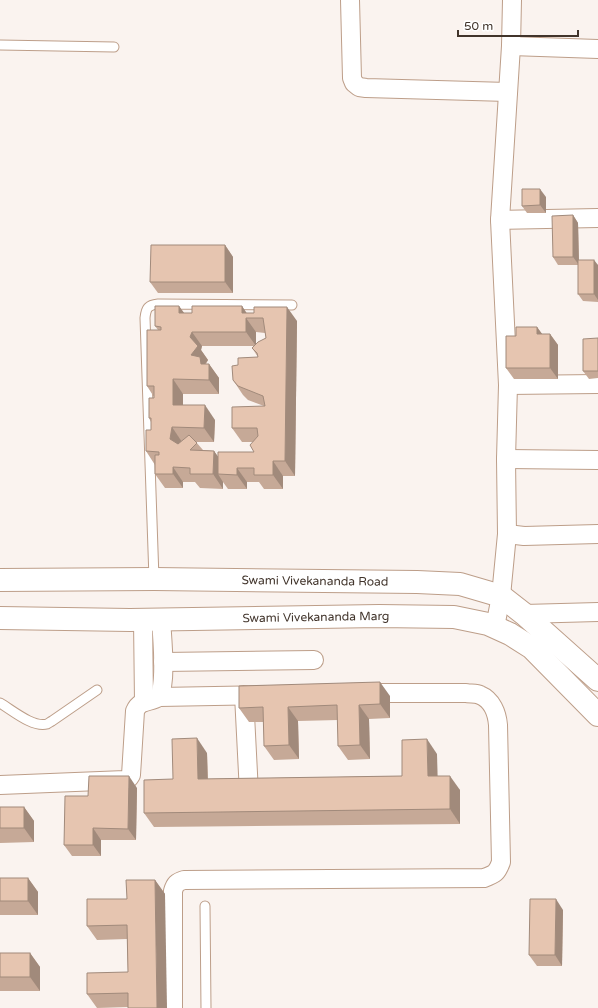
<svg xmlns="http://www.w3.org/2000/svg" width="598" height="1008" viewBox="0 0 598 1008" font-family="'Varela Round',sans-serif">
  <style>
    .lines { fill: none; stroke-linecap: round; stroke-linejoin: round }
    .service-casing { stroke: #bd9e89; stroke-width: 11 }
    .minor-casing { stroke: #bd9e89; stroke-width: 20 }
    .tertiary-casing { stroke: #bd9e89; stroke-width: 24 }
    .service { stroke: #fff; stroke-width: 9 }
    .minor { stroke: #fff; stroke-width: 18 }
    .tertiary { stroke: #fff; stroke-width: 22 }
    .wall { fill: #c6a997; fill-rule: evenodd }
    .shaded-wall { fill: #a18a7b }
    .building { fill: #e6c5b0; stroke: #a18a7b }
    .labels { text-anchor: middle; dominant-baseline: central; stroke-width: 3; stroke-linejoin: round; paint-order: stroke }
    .street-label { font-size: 12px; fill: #41342b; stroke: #fff }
  </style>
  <rect width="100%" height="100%" fill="#faf3ef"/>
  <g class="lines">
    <defs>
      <g id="service">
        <polyline points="0,45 114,47"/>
        <path d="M 154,579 L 145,318 C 146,308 148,305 158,304 L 292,305"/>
        <path d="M 0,703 C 12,710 33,728 47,724 C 49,723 50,722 52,721 L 97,690"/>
        <polyline points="205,906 206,1008"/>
      </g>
      <g id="minor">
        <polyline points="350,0 352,78 354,83 359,87 366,88 508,92"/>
        <polyline points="511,46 598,49"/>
        <polyline points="500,220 598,218"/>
        <polyline points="508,385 598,384"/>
        <polyline points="506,459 598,460"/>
        <polyline points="507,534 524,536 598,534"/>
        <polyline points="524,614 598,612"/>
        <polyline points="143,620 144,702"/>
        <polyline points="495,627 501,596 507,534 506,459 508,385 500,220 511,46 512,0"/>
        <polyline points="163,662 314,660"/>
        <polyline points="244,695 249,793 259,792"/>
        <path d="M 159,697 C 167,681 162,638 161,619"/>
        <path d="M 0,785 L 125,780 L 129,778 L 131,775 L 135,711 C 140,699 150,703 159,697 L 263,695"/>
        <path d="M 173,1008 L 173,891 C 175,884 177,882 184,880 L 484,878 C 495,874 497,873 501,862 L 498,725 C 497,713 492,700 480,695 C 476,693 470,694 466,693 L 363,693"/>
      </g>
      <g id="tertiary">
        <path id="s1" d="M 0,580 L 154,579 L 417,582 L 460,584 L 501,596 L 524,614 L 598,680"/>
        <path id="s2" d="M 0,618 L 130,620 L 379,616 L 454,617 L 488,624 L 510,634 L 532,648 L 598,715"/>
      </g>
    </defs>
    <use href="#service" class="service-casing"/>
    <use href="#minor" class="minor-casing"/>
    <use href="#tertiary" class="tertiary-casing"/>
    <use href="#service" class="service"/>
    <use href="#minor" class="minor"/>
    <use href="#tertiary" class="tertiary"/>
  </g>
  <g class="wall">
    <polygon points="546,197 546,213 527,213 522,206"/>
    <polygon points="573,215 578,223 579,260 598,265 598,302 583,301 578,294 578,265 558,265 553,257"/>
    <polygon points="225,245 233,257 233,293 158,293 150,282"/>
    <path d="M 179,306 L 184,313 L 192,313 L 242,306 L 246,313 L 297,321 L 295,476 L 283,476 L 283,489 L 264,489 L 259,482 L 247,482 L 247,489 L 228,489 L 223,482 L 223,489 L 200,488 L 195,482 L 183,482 L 183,488 L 165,488 L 155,474 L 155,465 L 146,451 L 151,430 L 151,422 L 149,418 L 154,397 L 147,386 L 158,330 L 155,326 ZM 256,332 L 265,333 L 266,338 L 256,344 ZM 202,346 L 254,346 L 252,348 L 258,357 L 238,365 L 233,380 L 243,395 L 248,400 L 264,406 L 232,428 L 242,442 L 253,442 L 254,452 L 218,457 L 214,451 L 203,450 L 196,442 L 214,442 L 215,420 L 183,405 L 183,394 L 219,394 L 219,378 L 209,364 L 206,364 L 208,360 L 201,350 Z"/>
    <polygon points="537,327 542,334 550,334 558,345 558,379 514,379 506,368 516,336"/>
    <polygon points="598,338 598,378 589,379 583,371"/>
    <polygon points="390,696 390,718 369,719 370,759 348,760 338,746 338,720 298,721 299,759 274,760 264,746 264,722 249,722 239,708"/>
    <polygon points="207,753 208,779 402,776 437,754 437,776 460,790 460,824 154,827 144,813"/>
    <polygon points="137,788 136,840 101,840 101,856 72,856 64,845 88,796"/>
    <polygon points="0,807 24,807 34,821 34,842 0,843"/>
    <polygon points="0,878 28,878 38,892 38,915 0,915"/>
    <polygon points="155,880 165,894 128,1007 97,1008 87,994 128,972 127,939 97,940 87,926"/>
    <polygon points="563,910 562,966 537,966 529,955"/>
    <polygon points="0,953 30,953 40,967 40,991 0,991"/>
  </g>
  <g class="shaded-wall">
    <polygon points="540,189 546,197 546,213 540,205"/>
    <polygon points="573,215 578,223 579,265 573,257"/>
    <polygon points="225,245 233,257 233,293 225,282"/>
    <polygon points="594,260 598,265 598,300 594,294"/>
    <polygon points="179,306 189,320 179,313"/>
    <polygon points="242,306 250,318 246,318 256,332 256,346 246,332 242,313"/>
    <polygon points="287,307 297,321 295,476 285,461"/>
    <polygon points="537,327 545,338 537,334"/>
    <polygon points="192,332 202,346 201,350 208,360 205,364 209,364 219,378 219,394 191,355 190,337"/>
    <polygon points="550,334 558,345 558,379 550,368"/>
    <polygon points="173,379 183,394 183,419 173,405"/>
    <polygon points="205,405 215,420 214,442 204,428"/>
    <polygon points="172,427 182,442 180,453 170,439"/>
    <polygon points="214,451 224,465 218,474 223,482 223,489 213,474"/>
    <polygon points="273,461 283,476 283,489 273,475"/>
    <polygon points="173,467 183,482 183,488 173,474"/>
    <polygon points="237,468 247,482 247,489 237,475"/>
    <polygon points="380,682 390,696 390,718 380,704"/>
    <polygon points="359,705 369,719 370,759 360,745"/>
    <polygon points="288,707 298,721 299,759 289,745"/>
    <polygon points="197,738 207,753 208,793 198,779"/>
    <polygon points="427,739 437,754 438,790 428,776"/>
    <polygon points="129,776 137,788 136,840 128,829"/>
    <polygon points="450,776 460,790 460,824 450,809"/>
    <polygon points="24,807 34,821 34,842 24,828"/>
    <polygon points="93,828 101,840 101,856 93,845"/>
    <polygon points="28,878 38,892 38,915 28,901"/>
    <polygon points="155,880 165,894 167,1008 157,1008"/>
    <polygon points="556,899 563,910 562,966 555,955"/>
    <polygon points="30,953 40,967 40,991 30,977"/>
  </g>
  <g class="building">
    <polygon points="522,189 540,189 540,205 522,206"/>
    <polygon points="573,215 573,257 553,257 552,216"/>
    <polygon points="151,245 225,245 225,282 150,282"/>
    <rect x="578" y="260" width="16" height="34"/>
    <polygon points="155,306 179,306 179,313 192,313 192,306 242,306 242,313 254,313 254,307 287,307 285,461 273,461 273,475 254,475 254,468 237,468 237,475 218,474 218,452 254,452 250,445 258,436 257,428 232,428 232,407 265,406 263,396 238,386 233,380 232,366 238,365 238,358 258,357 257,353 252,348 258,342 266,338 263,318 246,318 246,332 192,332 190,337 198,346 191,355 200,357 201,364 209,364 209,380 173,379 173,405 205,405 204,428 172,427 170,439 178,444 189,435 197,443 190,450 214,451 213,474 190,474 190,468 173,467 173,474 155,474 155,455 159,455 159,452 146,451 146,430 151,430 151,418 149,418 149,398 154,398 154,386 147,386 147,330 161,330 161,327 155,326"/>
    <polygon points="516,327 537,327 537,334 550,334 550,368 506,368 506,336 516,336"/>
    <polygon points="598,338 598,371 583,371 583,339"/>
    <polygon points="380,682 380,704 359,705 360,745 338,746 337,705 288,707 289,745 264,746 263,707 239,708 239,686"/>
    <polygon points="197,738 198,779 402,776 402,740 427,739 428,776 450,776 450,809 144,813 144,780 173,779 172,739"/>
    <polygon points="89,776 129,776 128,829 93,828 93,845 64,845 65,796 88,796"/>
    <rect x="0" y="807" width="24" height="21"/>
    <rect x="0" y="878" width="28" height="23"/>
    <polygon points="126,880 155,880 157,1008 128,1008 128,993 87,994 87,973 128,972 127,925 87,926 87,899 127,899"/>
    <polygon points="530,899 556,899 555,955 529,955"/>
    <rect x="0" y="953" width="30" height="24"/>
  </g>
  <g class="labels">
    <g class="street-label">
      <text stroke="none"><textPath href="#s1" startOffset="315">Swami Vivekananda Road</textPath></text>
      <text stroke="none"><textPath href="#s2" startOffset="316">Swami Vivekananda Marg</textPath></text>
    </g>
  </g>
  <path d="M458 30v6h120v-6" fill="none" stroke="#41342b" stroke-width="2"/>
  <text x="464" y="30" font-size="12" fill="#41342b" stroke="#ffffff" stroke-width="3" paint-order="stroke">50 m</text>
</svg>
